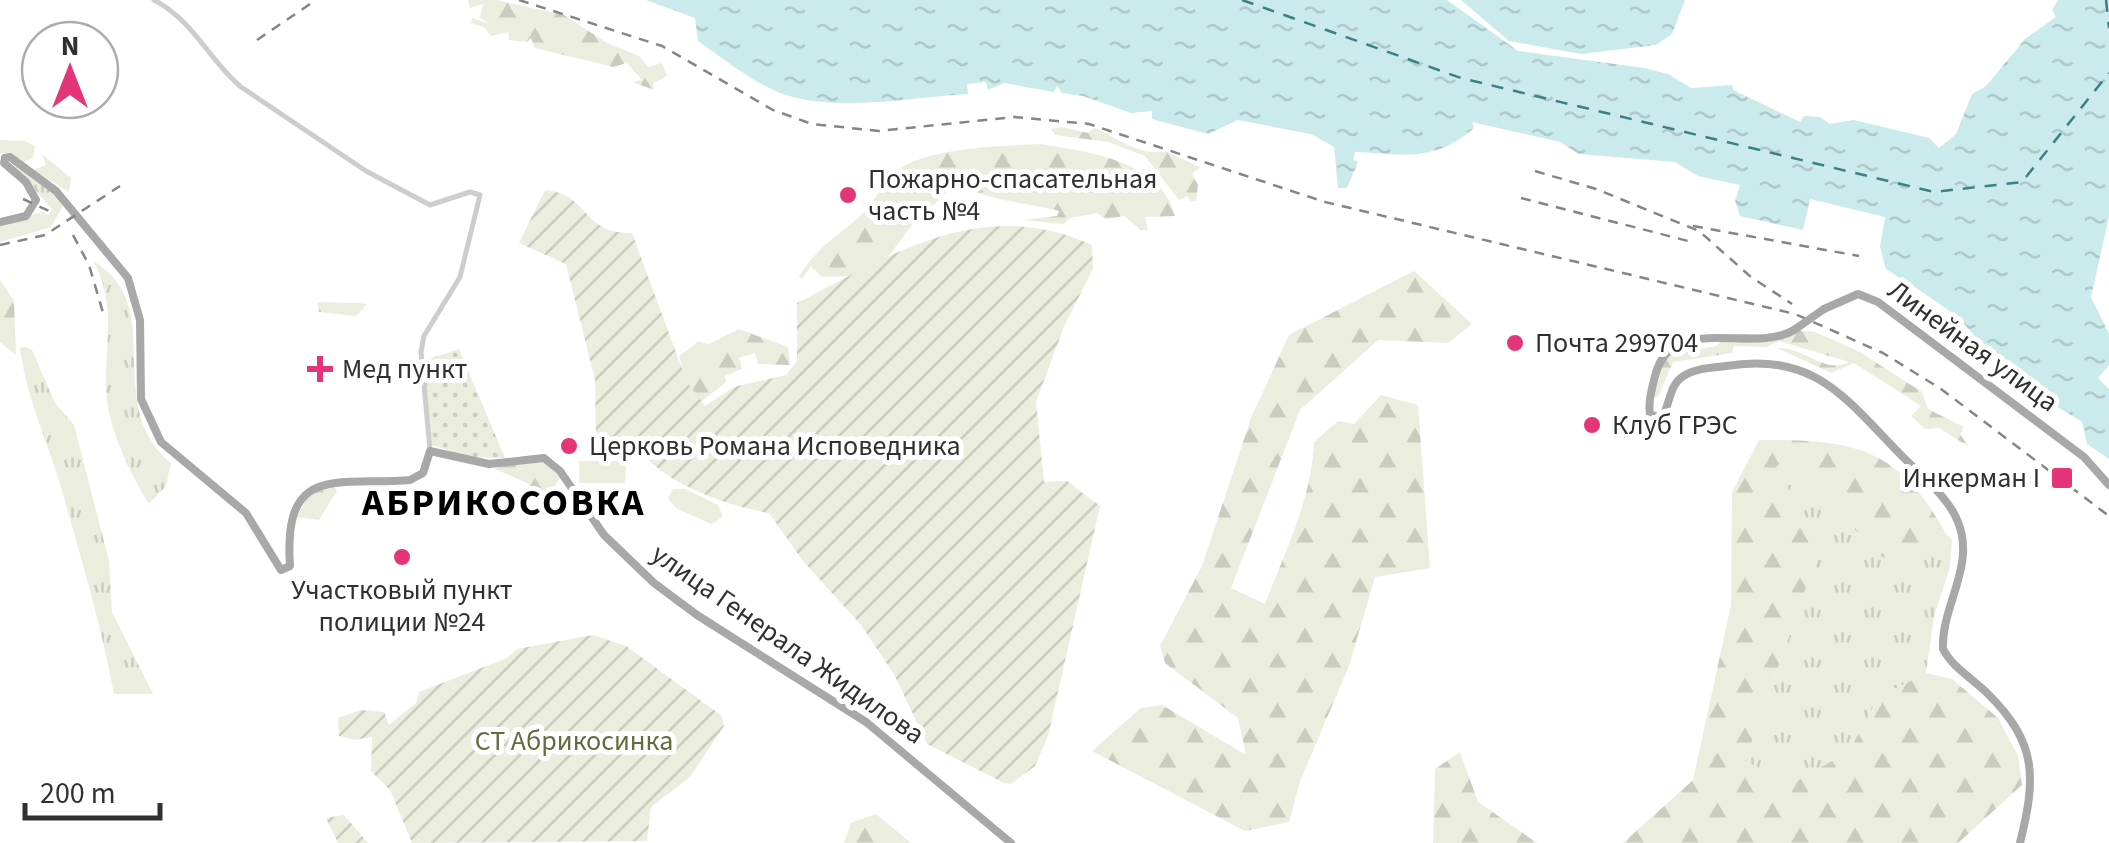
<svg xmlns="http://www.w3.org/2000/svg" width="2109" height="843" viewBox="0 0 2109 843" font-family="'Source Sans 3',sans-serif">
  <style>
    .grass { fill: url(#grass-tufts) }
    .forest { fill: url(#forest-firs) }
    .park { fill: url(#park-dots) }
    .garden { fill: url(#garden-furrows) }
    .pitch { fill: #ebedde }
    .water { fill: url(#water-ripples) }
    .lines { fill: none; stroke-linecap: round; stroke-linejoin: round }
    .ferry { stroke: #3a8085; stroke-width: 2.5; stroke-dasharray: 12 10; stroke-linecap: butt }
    .minor { stroke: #cdcdcd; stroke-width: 5 }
    .major { stroke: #a8a8a8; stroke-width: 8 }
    .rail { stroke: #858585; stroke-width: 2.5; stroke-dasharray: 10 8; stroke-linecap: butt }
    .major-bridge { stroke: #a8a8a8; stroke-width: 8 }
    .poi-dot { fill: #e43578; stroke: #fff; stroke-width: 4 }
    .labels { text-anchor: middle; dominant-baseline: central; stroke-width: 10; stroke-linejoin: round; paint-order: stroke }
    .poi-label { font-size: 28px; fill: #303030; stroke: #fff; text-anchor: start }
    .street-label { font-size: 28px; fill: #303030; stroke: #fff }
    .park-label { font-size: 28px; fill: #626c3d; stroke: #fff }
    .district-label { font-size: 38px; font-weight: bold; letter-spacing: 2.5px; fill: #000; stroke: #fff }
  </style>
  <defs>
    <pattern id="grass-tufts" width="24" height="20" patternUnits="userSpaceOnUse" patternTransform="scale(2.5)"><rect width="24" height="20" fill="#ebedde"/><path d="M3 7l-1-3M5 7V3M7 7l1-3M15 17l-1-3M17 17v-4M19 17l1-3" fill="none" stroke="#caccbf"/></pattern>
    <pattern id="forest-firs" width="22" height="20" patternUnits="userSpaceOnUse" patternTransform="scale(2.5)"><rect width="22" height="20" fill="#ebedde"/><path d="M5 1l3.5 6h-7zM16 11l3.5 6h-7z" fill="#caccbf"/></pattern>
    <pattern id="park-dots" width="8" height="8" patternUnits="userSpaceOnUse" patternTransform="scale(2.5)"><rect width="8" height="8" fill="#ebedde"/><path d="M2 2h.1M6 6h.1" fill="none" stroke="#caccbf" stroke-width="1.8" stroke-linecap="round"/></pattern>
    <pattern id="garden-furrows" width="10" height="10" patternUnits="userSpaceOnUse" patternTransform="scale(2.5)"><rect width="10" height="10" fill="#ebedde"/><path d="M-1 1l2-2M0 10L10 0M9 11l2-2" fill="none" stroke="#caccbf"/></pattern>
    <pattern id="water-ripples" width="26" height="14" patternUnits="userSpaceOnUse" patternTransform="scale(2.5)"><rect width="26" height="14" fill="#cbeaec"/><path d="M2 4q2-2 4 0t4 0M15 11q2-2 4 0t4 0" fill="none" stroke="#afc9cb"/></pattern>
  </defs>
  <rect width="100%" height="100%" fill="#fff"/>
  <g class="grass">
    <polygon points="0,140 25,141 35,146 33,157 23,162 12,153 0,153"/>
    <polygon points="42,154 71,178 69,192 33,170 46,165"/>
    <polygon points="9,160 55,192 63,206 51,227 0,242 0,224 42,212 49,215 52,209"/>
    <path d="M 93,261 C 170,306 100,405 171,463 L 166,486 L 149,504 C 130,473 107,426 106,389 C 105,343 117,303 93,261 Z"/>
    <polygon points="317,302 360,303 367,304 356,316 319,312"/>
    <path d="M 26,347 L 32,350 L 55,403 L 74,425 L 109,561 L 112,612 L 153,694 L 114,694 C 101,624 80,555 61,487 C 47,440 26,396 20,348 Z"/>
    <polygon points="1784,458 1883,558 1945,532 1952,540 1950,567 1934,616 1926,673 1879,697 1849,751 1790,785 1745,761 1822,542 1774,468"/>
  </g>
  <g class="forest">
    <polygon points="468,0 496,0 564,15 607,43 639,56 648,67 662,63 667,76 653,83 654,90 632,82 642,80 627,63 613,67 535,48 531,38 527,42 509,40 508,32 491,36 484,27 471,23 472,18 490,24 480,18 483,4 470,8"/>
    <path d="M 1062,127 L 1088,133 L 1095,128 C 1117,138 1141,157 1165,151 L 1200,167 L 1192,174 L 1198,185 L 1196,201 L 1190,201 L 1188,196 L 1179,200 L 1145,156 L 1108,142 L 1055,135 L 1051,129 Z"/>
    <path d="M 1040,144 C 1088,152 1161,160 1175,216 L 1145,217 L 1148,230 L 1141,230 L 1124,216 L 1106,219 L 1097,213 L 1070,218 L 1063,224 L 1024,220 L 1057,216 L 1059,211 C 1030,204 977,198 957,183 L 929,209 L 900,217 L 905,220 L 912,215 L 916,220 L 878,270 L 854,282 L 848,276 L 822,277 L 811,266 L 802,279 L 799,276 C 821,244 832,241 859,217 C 872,206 880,188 892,175 C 920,147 1002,146 1040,144 Z"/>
    <path d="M 1414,271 L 1472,324 L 1448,343 L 1378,340 L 1300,410 L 1231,588 L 1265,604 C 1285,552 1312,498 1314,442 L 1338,421 L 1354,424 L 1381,395 L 1418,405 L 1430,568 L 1375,577 L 1349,666 L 1300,781 L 1289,822 L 1245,831 L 1092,751 L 1141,708 L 1162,705 L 1246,755 L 1238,718 L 1165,663 L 1160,646 L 1202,566 L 1251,418 L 1289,335 Z"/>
    <polygon points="0,280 14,301 16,355 0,342"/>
    <polygon points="739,329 788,347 790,365 758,364 755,353 739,358 742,369 725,376 726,382 701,402 689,390 679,356 698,342 709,344"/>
    <path d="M 1785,329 L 1815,332 L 1858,351 L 1922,392 L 1928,409 L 1964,427 L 1960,434 L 1969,447 L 1939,428 L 1925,429 L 1911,416 L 1921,406 L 1854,363 L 1831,373 L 1777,348 C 1803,346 1825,375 1849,362 L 1779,341 L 1766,347 L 1734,346 L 1732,353 L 1673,362 L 1658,397 L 1652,398 L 1660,377 L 1657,368 L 1668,355 L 1717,346 L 1726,334 L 1778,335 Z"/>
    <path d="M 1759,440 C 1852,440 1896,445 1945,532 L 1883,558 L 1785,459 L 1775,468 L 1822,542 L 1745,761 L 1790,785 L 1849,751 L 1879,697 L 1926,673 L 1952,679 L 1998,718 L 2018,756 L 2022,785 L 1958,843 L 1623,843 L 1693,780 L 1731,605 L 1732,492 Z"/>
    <polygon points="540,458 560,477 547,501 527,483 493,468"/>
    <polygon points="333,485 337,491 319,520 297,517 308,496"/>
    <polygon points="1460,752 1478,802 1537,843 1433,843 1435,769"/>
    <polygon points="876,814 911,843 844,843 851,823"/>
  </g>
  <polygon class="park" points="459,349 505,458 469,457 432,445 422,361"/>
  <g class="garden">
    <path d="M 545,190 C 590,194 581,234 632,233 L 687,382 L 705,406 L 734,387 L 786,375 L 797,361 L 797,303 C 893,254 982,195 1092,245 L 1093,269 L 1065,324 L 1036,402 L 1044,482 L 1067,481 L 1100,506 L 1048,736 L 1035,766 L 1011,784 L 1004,783 L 927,744 L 895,676 L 861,625 L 803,561 L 769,513 C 724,505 665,484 636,447 L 596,440 L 595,380 L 566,264 L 519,243 Z"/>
    <polygon points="593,635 626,646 722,716 724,726 690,777 651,807 647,841 412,843 390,790 371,771 372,737 354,740 339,736 338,718 361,710 384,712 389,725 416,703 419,692 507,658 517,649"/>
    <polygon points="344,815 368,843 338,843 326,818"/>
  </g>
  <g class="pitch">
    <polygon points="579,461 626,461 625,483 579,483"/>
    <polygon points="673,489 685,489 718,505 723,517 711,524 676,508 668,498"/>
  </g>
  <g class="water">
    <path d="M 646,0 L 1447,0 L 1518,51 L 1644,68 L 1668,74 L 1691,88 L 1732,85 L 1733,90 L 1800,122 L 1804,116 L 1820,117 L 1830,124 L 1854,120 L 1929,138 L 1939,148 L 1956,134 L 1972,94 L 1986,86 L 2025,39 L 2056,17 L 2052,10 L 2058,0 L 2109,0 L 2109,217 L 2091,297 L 2109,334 L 2109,365 L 2098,378 L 2109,389 L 2109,459 L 2087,444 L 2082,422 L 2025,387 L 2019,390 C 1997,369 1985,346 1964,324 C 1942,302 1911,286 1886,269 L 1880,247 L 1885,217 L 1810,199 L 1803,230 L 1740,216 L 1735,201 L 1740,185 L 1698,176 L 1675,162 L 1579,154 L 1560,142 L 1472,122 L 1474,128 C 1433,163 1406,154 1355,152 L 1353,160 L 1358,162 L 1347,188 L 1338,188 L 1334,147 L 1311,134 L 1238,120 L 1208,134 L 1152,119 L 1152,111 L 1131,113 L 1083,96 L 1062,93 L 1057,86 L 1054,92 L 1004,83 L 988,90 L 986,82 L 967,84 L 968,94 C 910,97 839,113 783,94 C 752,82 725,60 698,41 L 695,18 Z"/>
    <polygon points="1461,0 1685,0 1672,34 1656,45 1581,54 1509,41"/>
  </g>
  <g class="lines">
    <g class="ferry">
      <polyline points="1242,0 1461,78 1934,192 2022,182 2109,73"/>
      <polyline points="2106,0 2109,28"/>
    </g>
    <path class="minor" d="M 154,0 C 194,21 208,59 241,87 L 366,171 L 430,205 L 470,192 L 480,195 L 460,277 L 424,336 L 421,352 L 430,450"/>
    <g class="major">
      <path d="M 5,158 L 10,157 L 56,191 L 128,278 L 140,320 L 141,399 L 161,442 L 246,513 L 281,570 L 290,566 C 283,463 336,486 410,480 L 423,473 L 430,451 L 489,464 L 544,458 L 560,471 L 604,535 L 654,583 L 697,615 L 866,722 L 1011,843"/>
      <polyline points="0,222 26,216 36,200 26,182 4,163 5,158"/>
      <polyline points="1824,309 1858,294 1878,302 2084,457 2109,485"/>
      <path d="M 1794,330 C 1752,355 1671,311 1655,376 C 1652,389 1648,401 1650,415 L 1662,417 C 1670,405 1669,386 1682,377 C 1694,368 1712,368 1726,366 C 1817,351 1847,401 1904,458 C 1922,476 1949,498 1958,522 C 1976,566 1941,606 1943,649 C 1952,667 1973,679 1987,693 C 2038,743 2036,778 2020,843"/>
    </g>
    <g class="rail">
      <polyline points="519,0 662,46 773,110 812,124 879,131 1014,117 1089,124 1325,202 1795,314 1883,353 1941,389 2109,516"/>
      <polyline points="257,40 316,0"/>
      <polyline points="1535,171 1596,189 1699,231 1751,277 1792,304"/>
      <polyline points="1521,198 1692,242"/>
      <polyline points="23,199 49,211"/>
      <polyline points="1693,226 1859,256"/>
      <polyline points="73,235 89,265 104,316"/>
      <polyline points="0,245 45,235 120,186"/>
    </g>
    <polyline class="major-bridge" points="1794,330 1824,309"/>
  </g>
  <g class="poi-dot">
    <circle cx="848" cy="195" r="10"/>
    <circle cx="1515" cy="343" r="10"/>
    <path d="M315 354h10v10h10v10h-10v10h-10v-10h-10v-10h10z"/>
    <circle cx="1592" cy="425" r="10"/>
    <circle cx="569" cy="446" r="10"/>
    <rect x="2050" y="466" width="24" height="24" rx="5"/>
    <circle cx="402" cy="557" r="10"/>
  </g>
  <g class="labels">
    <g class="poi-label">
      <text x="868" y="179">Пожарно-спасательная<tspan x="868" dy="32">часть №4</tspan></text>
      <text x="1535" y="343">Почта 299704</text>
      <text x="342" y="369">Мед пункт</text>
      <text x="1612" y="425">Клуб ГРЭС</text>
      <text x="589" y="446">Церковь Романа Исповедника</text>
      <text x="2040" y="478" text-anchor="end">Инкерман I</text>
      <text x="402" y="590" text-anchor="middle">Участковый пункт<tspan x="402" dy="32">полиции №24</tspan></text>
    </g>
    <g class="street-label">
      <text transform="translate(1973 346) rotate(36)">Линейная улица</text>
      <text transform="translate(788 644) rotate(35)">улица Генерала Жидилова</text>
    </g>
    <g class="park-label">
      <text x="574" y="741">СТ Абрикосинка</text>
    </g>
    <g class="district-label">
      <text x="504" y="503">АБРИКОСОВКА</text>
    </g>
  </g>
  <g transform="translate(70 70)"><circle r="48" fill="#ffffff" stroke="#acacac" stroke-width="2.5"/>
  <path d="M0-8L18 38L0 25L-18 38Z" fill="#e43578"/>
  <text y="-15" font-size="28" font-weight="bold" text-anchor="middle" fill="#303030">N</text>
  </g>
  <path d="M25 803v15h135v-15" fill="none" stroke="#303030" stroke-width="5"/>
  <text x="40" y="803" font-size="30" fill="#303030" stroke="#ffffff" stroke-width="8" paint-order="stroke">200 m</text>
</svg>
